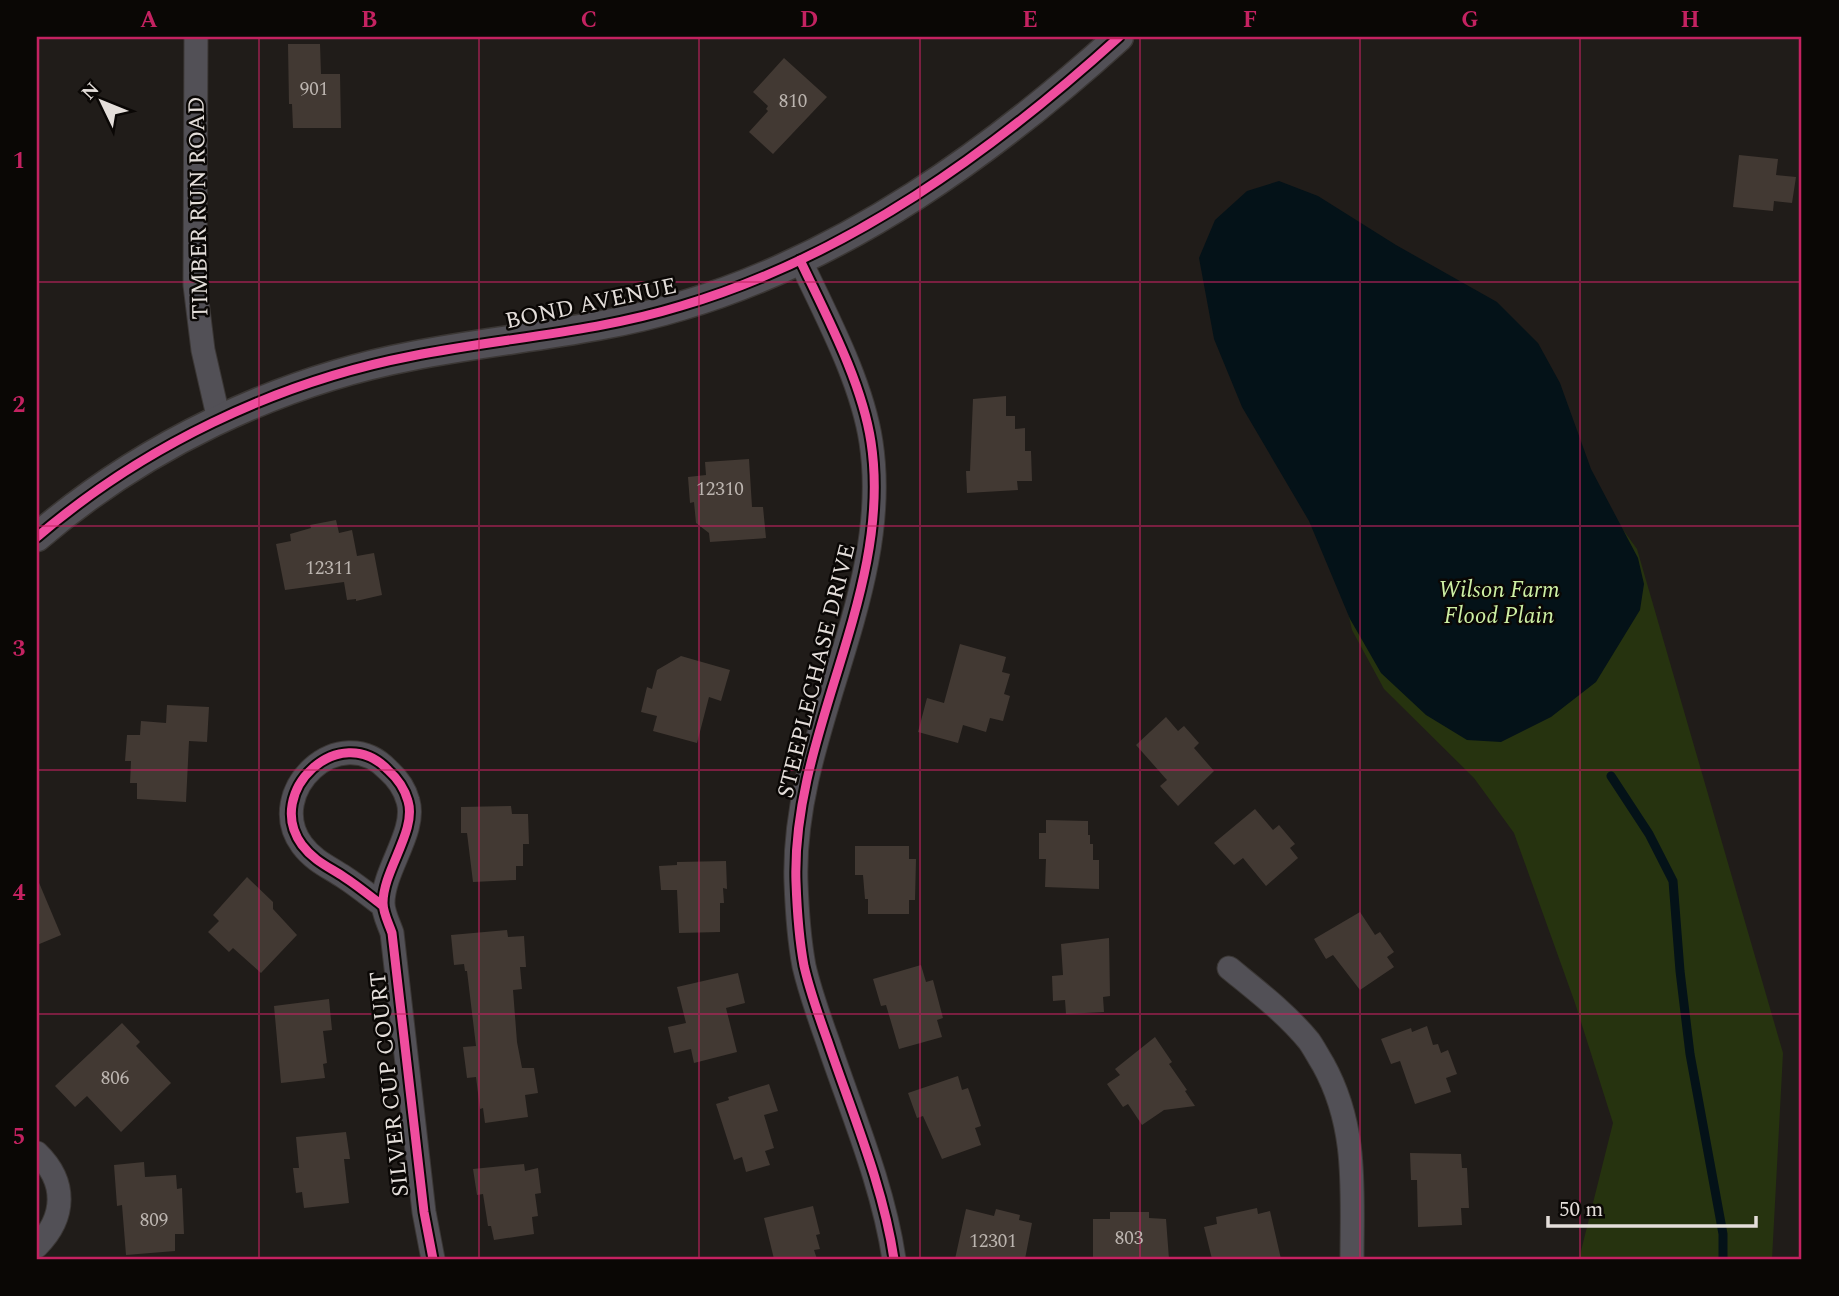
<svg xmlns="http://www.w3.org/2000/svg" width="1839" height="1296" viewBox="0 0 1839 1296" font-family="Spectral,serif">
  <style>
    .green { fill: #26330f }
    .water { fill: #041218 }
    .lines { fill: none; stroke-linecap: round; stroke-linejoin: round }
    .stream { stroke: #041218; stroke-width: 9 }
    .building { fill: #423933 }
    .minor-casing { stroke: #3b3735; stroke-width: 25 }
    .tertiary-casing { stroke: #3b3735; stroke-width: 31 }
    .minor { stroke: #525056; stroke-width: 23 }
    .tertiary { stroke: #525056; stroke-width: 28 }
    .cycleway-casing { stroke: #0a0705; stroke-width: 13 }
    .cycleway { stroke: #ef4d9e; stroke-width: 9 }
    .grid { fill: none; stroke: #c42261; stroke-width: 2; stroke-opacity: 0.55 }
    .labels { text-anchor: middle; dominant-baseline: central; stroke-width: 5; stroke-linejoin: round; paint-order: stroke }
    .number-label { font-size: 19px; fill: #bcb5b0 }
    .street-label { font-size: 23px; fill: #e4deda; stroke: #0a0705 }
    .park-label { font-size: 23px; font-style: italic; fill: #cef0a4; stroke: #0a0705 }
    .neatline { fill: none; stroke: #c42261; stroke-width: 2.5 }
    .grid-label { font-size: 23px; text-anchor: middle; font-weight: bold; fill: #c42261 }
  </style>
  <rect width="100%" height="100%" fill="#201c19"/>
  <polygon class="green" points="1540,416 1637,549 1783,1053 1772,1259 1579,1259 1613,1123 1575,1003 1514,833 1474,778 1384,689 1352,630 1336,560"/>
  <polygon class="water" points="1279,181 1318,196 1396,245 1497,302 1538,343 1560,383 1591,469 1638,558 1644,584 1640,610 1596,682 1551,717 1501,742 1467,740 1426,715 1381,673 1350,619 1309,521 1242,407 1214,339 1199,258 1215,220 1247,191"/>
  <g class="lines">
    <polyline class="stream" points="1611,776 1649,834 1673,881 1680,971 1690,1054 1723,1234 1723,1259"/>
  </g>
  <g class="building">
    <polygon points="288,44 320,44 321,74 340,74 341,128 293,128 292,104 289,104"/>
    <polygon points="784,58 827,97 773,154 749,132 768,111 766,109 768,106 753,92"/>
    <polygon points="1739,155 1778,159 1776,175 1796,177 1792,203 1774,201 1773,211 1733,207"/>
    <polygon points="1006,396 1006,416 1015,416 1015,429 1025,428 1025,451 1031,451 1032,481 1017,481 1018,490 967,493 966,471 970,471 973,399"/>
    <polygon points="749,459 752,507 763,507 766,538 710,542 709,533 696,523 694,502 690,503 688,477 706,475 705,462"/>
    <polygon points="336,520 339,533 352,530 357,556 374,553 382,595 356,601 356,599 347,600 344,582 285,590 276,544 291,541 290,534 311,528 310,525"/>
    <polygon points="960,644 1006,657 1002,672 1010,674 1004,694 1010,696 1003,721 990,718 986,732 963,725 958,743 918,732 927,698 944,703"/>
    <polygon points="681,656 730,670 721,701 709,697 697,743 653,731 657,716 641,712 647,687 652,689 657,670"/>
    <polygon points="167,705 209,707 207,742 189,741 186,802 137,799 137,783 130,783 131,761 125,761 127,735 140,735 141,721 166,723"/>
    <polygon points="1166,717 1178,731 1184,726 1199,743 1194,748 1214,771 1178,806 1160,786 1167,780 1136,745"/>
    <polygon points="511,806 512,814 528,814 529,844 523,844 523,866 516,866 516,880 473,882 467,833 461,833 461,807"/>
    <polygon points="1255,809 1273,830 1279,825 1295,844 1290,848 1298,858 1266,886 1243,858 1234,865 1214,843"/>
    <polygon points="1046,820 1088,821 1088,835 1090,835 1090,844 1093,844 1093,860 1099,860 1099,889 1045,887 1046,859 1039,859 1039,833 1046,833"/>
    <polygon points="855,846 909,846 909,859 916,859 915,900 909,900 909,914 868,914 868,899 865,899 863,875 855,875"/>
    <polygon points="726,861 727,889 723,888 724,903 720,903 720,932 679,933 677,890 661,890 659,866 677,865 677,862"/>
    <polygon points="247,877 273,902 273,909 297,935 261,973 233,948 229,952 208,932 219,921 213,915"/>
    <polygon points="37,878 61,935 37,945"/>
    <polygon points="1360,912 1375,935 1380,932 1394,952 1387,957 1394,967 1360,990 1333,955 1326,959 1314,939"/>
    <polygon points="507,930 508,937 524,936 526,967 520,967 522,989 513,990 517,1042 522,1068 534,1068 538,1093 525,1095 528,1117 485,1123 483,1108 480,1109 476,1077 467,1078 463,1047 476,1046 467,971 465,971 464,964 454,965 451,935"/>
    <polygon points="1109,938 1110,996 1103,997 1104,1012 1066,1014 1065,1000 1053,1001 1052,976 1063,975 1061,944"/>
    <polygon points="921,965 926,982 933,980 943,1018 937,1020 942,1037 899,1049 886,1005 881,1006 873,979"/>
    <polygon points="738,973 745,1003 726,1008 737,1052 694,1063 691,1049 674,1053 668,1027 686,1023 677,987"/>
    <polygon points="329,999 332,1030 323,1031 327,1063 323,1064 325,1078 281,1083 274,1006"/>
    <polygon points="122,1023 140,1042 136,1046 171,1083 121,1132 87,1096 75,1107 55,1086"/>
    <polygon points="1427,1026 1433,1045 1438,1044 1441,1053 1448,1050 1457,1074 1446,1078 1451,1092 1415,1104 1400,1061 1391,1064 1381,1039 1411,1028 1412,1032"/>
    <polygon points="1155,1037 1172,1062 1169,1064 1187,1090 1185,1091 1195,1106 1164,1110 1142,1125 1128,1104 1123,1107 1107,1084 1120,1075 1115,1069"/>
    <polygon points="958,1076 962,1090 968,1088 981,1126 975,1128 981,1145 942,1159 923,1116 917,1118 908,1093"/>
    <polygon points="769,1084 778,1111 764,1115 774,1148 765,1151 770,1165 746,1172 742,1157 734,1160 716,1104 729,1100 728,1097"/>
    <polygon points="346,1132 350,1159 344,1159 349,1203 304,1208 302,1192 296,1193 293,1168 299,1168 296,1137"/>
    <polygon points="1410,1153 1461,1154 1462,1168 1467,1168 1469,1208 1461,1208 1462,1225 1418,1227 1417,1180 1411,1180"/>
    <polygon points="144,1162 145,1177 176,1175 177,1189 182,1188 184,1234 175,1234 175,1251 126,1255 122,1205 117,1206 114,1165"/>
    <polygon points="524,1164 525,1171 538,1168 541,1193 535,1194 538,1216 532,1217 534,1234 494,1240 491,1226 488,1226 483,1194 477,1195 473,1169"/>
    <polygon points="813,1206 820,1234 816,1235 820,1249 814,1250 817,1259 774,1259 764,1218"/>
    <polygon points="1257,1208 1258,1214 1270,1211 1281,1259 1212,1259 1204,1227 1217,1224 1216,1217"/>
    <polygon points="966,1209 994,1216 996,1209 1020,1215 1019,1220 1032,1223 1025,1259 955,1259"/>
    <polygon points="1110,1212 1149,1212 1149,1218 1166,1219 1169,1259 1093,1259 1093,1219 1110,1219"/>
  </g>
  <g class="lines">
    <defs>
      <g id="minor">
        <polyline points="196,37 195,285 203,350 219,420"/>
        <path d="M 800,260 C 826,315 862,382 871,442 C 894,592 791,733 796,882 C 797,910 799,939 804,966 C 810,992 819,1017 828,1042 C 852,1113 883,1185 894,1259"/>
        <path d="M 383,906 C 370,896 358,886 344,877 C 329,867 314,861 302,845 C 263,792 340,719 388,770 C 397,778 405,790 408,801 C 417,831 383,870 383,903 C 383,913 389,924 392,933 L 424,1212 L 433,1259"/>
        <path d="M 1229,968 C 1257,991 1286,1013 1309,1041 C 1314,1048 1318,1056 1323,1064 C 1358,1127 1352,1190 1352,1259"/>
        <path d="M 37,1153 C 67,1182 66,1217 37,1246"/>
      </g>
      <path id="tertiary" d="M 37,537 C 142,447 276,382 412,356 C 502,338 593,333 681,306 C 847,257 993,151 1119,37"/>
    </defs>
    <use href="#minor" class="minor-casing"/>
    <use href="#tertiary" class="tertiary-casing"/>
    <use href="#minor" class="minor"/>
    <use href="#tertiary" class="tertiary"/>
    <defs>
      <g id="cycleway">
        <path d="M 800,260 C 826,315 862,382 871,442 C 894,592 791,733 796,882 C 797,910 799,939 804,966 C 810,992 819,1017 828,1042 C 852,1113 883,1185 894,1259"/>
        <path d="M 37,537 C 142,447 276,382 412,356 C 502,338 593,333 681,306 C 847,257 993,151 1119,37"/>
        <path d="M 383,906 C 370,896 358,886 344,877 C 329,867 314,861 302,845 C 263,792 340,719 388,770 C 397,778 405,790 408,801 C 417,831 383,870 383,903 C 383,913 389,924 392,933 L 424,1212 L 433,1259"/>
      </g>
    </defs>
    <use href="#cycleway" class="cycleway-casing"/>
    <use href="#cycleway" class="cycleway"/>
  </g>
  <path class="grid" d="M 259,37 L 259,1259M 479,37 L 479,1259M 699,37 L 699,1259M 920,37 L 920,1259M 1140,37 L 1140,1259M 1360,37 L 1360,1259M 1580,37 L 1580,1259M 37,282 L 1802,282M 37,526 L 1802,526M 37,770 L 1802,770M 37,1014 L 1802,1014"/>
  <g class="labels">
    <g class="number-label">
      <text x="314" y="89">901</text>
      <text x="793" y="101">810</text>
      <text x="720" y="489">12310</text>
      <text x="329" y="568">12311</text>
      <text x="115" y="1078">806</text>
      <text x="154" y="1220">809</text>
      <text x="1129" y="1238">803</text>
      <text x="993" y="1241">12301</text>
    </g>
    <g class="street-label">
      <text transform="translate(199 208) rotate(-91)">TIMBER RUN ROAD</text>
      <text transform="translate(591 304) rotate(-12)">BOND AVENUE</text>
      <text transform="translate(817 671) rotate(-76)">STEEPLECHASE DRIVE</text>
      <text transform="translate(390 1084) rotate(-96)">SILVER CUP COURT</text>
    </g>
    <g class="park-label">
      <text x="1499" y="590">Wilson Farm<tspan x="1499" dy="26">Flood Plain</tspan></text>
    </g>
  </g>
  <rect width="1839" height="1296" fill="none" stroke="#0a0705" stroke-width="77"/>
  <g transform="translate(102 102) rotate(313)" stroke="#0a0705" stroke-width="5" paint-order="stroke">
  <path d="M0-5L12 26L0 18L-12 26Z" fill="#e4deda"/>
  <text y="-10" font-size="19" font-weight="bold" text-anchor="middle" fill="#e4deda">N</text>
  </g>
  <path d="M1548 1216v10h208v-10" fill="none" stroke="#e4deda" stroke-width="3.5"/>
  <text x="1559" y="1216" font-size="21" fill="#e4deda" stroke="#0a0705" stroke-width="5" paint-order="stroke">50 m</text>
  <rect x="38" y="38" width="1762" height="1220" class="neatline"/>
  <g class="grid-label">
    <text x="149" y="27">A</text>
    <text x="369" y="27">B</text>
    <text x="589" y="27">C</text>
    <text x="809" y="27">D</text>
    <text x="1030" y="27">E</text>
    <text x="1250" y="27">F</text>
    <text x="1470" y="27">G</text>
    <text x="1690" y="27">H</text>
    <text x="19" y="168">1</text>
    <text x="19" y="412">2</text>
    <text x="19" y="656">3</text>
    <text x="19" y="900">4</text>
    <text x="19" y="1144">5</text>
  </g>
</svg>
